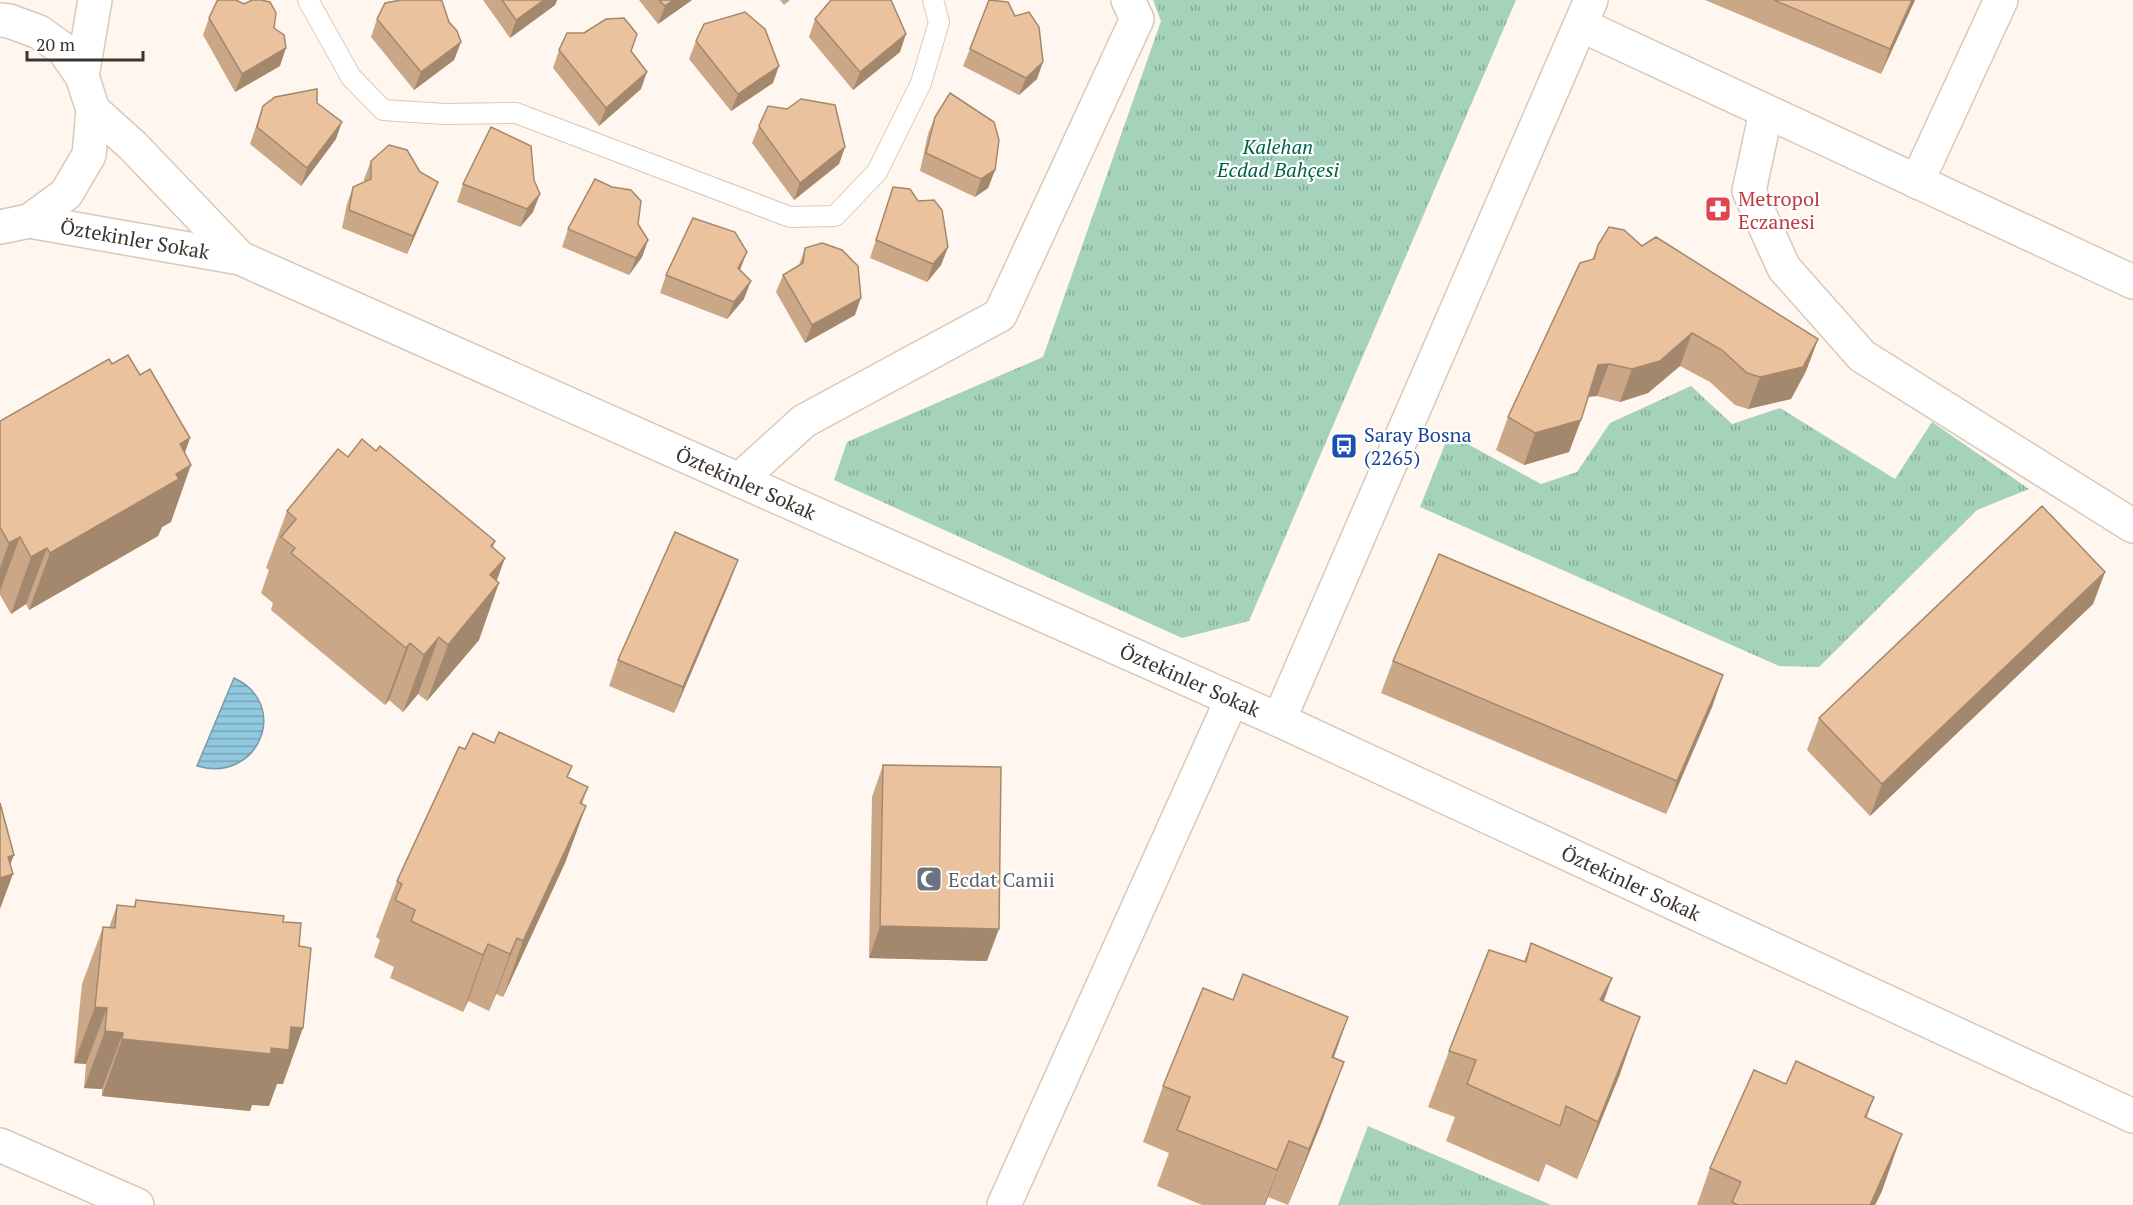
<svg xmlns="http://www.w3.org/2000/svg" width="2133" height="1205" viewBox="0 0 2133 1205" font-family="'PT Serif',serif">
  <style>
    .grass { fill: url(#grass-tufts) }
    .water { fill: url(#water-rules); stroke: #789cab; stroke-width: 1.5 }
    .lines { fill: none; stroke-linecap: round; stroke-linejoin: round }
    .service-casing { stroke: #dbc8b7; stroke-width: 22 }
    .minor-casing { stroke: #dbc8b7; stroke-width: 36 }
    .tertiary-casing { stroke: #dbc8b7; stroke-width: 36 }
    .service { stroke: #fff; stroke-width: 20 }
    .minor { stroke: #fff; stroke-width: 33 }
    .tertiary { stroke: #fff; stroke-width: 33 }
    .wall { fill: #c9a787 }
    .shaded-wall { fill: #a4886e }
    .building { fill: #eac29d; stroke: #a4886e; stroke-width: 1.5 }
    .labels { text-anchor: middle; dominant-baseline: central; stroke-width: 4.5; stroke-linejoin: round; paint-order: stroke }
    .park-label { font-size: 20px; font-style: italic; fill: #006444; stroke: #fff }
    .health-label { font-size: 20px; fill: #be3a42; stroke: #fff; text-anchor: start }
    .street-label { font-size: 20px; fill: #3c342e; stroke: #fff }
    .transit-label { font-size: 20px; fill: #164399; stroke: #fff; text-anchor: start }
    .worship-label { font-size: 20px; fill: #5b616d; stroke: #fff; text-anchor: start }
  </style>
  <defs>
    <pattern id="grass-tufts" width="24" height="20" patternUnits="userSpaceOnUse" patternTransform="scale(1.5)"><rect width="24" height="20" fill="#a4d2bb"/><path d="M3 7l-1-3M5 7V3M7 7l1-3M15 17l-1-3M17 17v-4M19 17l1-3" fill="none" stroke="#87ab98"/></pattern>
    <pattern id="water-rules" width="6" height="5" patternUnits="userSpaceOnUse" patternTransform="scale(1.5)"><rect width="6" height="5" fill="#91c9e0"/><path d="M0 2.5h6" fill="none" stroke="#78a4b6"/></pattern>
  </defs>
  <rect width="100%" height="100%" fill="#fef6ef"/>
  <g class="grass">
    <polygon points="1153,0 1516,0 1249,621 1182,638 834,480 847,442 1043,357 1161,21"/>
    <polygon points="1691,386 1732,424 1780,408 1895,479 1932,422 2029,489 1977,510 1819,667 1779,666 1420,507 1449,434 1541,484 1577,472 1610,423"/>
    <polygon points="1368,1126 1551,1205 1338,1205"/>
  </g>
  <path class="water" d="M 234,678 C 291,704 259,784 197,766 Z"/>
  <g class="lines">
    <defs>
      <polyline id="service" points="308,0 351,77 383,110 445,114 516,113 790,217 835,216 877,172 921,83 939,22 933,0"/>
      <g id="minor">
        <polyline points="1581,25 2133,282"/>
        <polyline points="1766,112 1749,191 1784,268 1862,356 2133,526"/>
        <polyline points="1917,182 2001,0"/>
        <polyline points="739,480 804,421 1000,315 1137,19 1128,0"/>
        <polyline points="0,1145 137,1205"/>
        <polyline points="1004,1205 1232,699"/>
      </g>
      <g id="tertiary">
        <polyline points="0,20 9,21 39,32 64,50 82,76 93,110 89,155 66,194 29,221 0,227"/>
        <polyline points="82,76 95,0"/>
        <polyline points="93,110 133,146 240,258"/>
        <polyline points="29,221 240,258 1279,720 2133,1116"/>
        <polyline points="1279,720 1591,0"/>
      </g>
    </defs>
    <use href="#service" class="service-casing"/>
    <use href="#minor" class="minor-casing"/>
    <use href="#tertiary" class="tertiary-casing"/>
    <use href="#service" class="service"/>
    <use href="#minor" class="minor"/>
    <use href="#tertiary" class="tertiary"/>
  </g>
  <g class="wall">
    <polygon points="483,0 557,0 555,5 510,38"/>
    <polygon points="639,0 692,0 658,24"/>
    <polygon points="780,0 790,0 784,5"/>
    <polygon points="1705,0 1915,0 1881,74"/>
    <polygon points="209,18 274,28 280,66 235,92 203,35"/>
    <polygon points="377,19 449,22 461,42 454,60 414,90 371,37"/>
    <polygon points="815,19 900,52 853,90 809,37"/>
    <polygon points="696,41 773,83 731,111 689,59"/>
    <polygon points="970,49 1037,79 1019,95 963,66"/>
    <polygon points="559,50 631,51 641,89 599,126 553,68"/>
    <polygon points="317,103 336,139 301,186 250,144 263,106"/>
    <polygon points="787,109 845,147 839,164 794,200 752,143 759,126"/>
    <polygon points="935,117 995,170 988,188 975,197 920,171 928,134"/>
    <polygon points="371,161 431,199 407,254 342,228 347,204 353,187 364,182 364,179"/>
    <polygon points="463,184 533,212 520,227 457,202"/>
    <polygon points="893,187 948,247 941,265 927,282 870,258"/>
    <polygon points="638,224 648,240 642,257 629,275 562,247 568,229"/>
    <polygon points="1598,245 1642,246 1818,339 1806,371 1791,399 1748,409 1735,405 1710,382 1680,366 1648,393 1620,402 1597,396 1588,397 1581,420 1569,452 1524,465 1496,450 1508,417 1592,260"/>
    <polygon points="805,248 855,315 805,343 776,292 783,275 799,265"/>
    <polygon points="740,270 744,299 727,319 660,293 666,275"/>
    <polygon points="112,364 185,453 171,522 162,527 158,536 29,610 26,604 11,614 0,595 0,421"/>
    <polygon points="376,451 495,541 493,548 497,581 479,640 427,701 418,694 403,712 389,700 385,705 271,610 273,603 261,593 269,570 266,568 287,511 348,457"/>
    <polygon points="738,560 728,586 674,713 609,686 618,660"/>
    <polygon points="2105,572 2093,604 1870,816 1807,750 1819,718"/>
    <polygon points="1393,661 1723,675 1712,707 1666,814 1381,693"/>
    <polygon points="465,749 568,778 588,787 582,804 586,806 565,863 503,997 496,994 489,1011 468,1001 463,1012 390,978 394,967 374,957 380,940 376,937 397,881"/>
    <polygon points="883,765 987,961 869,958 872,797"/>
    <polygon points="136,900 283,1084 277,1084 269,1106 252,1105 250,1111 102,1096 102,1089 84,1088 86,1064 74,1063 82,984 103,927 109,928 117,905 134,907"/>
    <polygon points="1531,943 1604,1002 1620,1074 1577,1179 1546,1164 1539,1182 1446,1141 1455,1117 1428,1107 1449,1051 1524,961"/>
    <polygon points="1233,1000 1348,1017 1333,1058 1323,1119 1288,1205 1268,1197 1265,1205 1202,1205 1157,1186 1169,1153 1143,1142 1163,1086"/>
    <polygon points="1786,1084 1874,1097 1867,1117 1882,1191 1875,1205 1697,1205 1710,1168"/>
  </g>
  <g class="shaded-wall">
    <polygon points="544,0 557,0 555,5 510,38 516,20"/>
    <polygon points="673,0 692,0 658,24 665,6"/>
    <polygon points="1912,0 1915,0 1881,74 1890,49"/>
    <polygon points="906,34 900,52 853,90 860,72"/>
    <polygon points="461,42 454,60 414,90 421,72"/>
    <polygon points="286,48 280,66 235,92 242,74"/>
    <polygon points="1043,62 1037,79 1019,95 1026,78"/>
    <polygon points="779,66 773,83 731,111 738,94"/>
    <polygon points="647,72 641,89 599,126 606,108"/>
    <polygon points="342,122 336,139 301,186 307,168"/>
    <polygon points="845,147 839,164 794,200 800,183"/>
    <polygon points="995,170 988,188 975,197 981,179"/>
    <polygon points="438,182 431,199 407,254 413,236"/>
    <polygon points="540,194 533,212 520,227 527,209"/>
    <polygon points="648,240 642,257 629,275 636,258"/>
    <polygon points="948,247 941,265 927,282 933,264"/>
    <polygon points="747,252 740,270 738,268"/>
    <polygon points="751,281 744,299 727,319 734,302"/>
    <polygon points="861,298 855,315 805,343 812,325"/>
    <polygon points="1692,333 1680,366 1648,393 1620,402 1632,369"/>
    <polygon points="1818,339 1806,371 1791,399 1748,409 1760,377"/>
    <polygon points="1609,364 1597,396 1586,397 1598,365"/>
    <polygon points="1581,420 1569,452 1524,465 1535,433"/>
    <polygon points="190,438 178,473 191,465 171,522 162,527 158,536 29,610 50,553 180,444"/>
    <polygon points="20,537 0,591 0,568 9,543"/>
    <polygon points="47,548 26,604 11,614 31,557"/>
    <polygon points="505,558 493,591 499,583 479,640 427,701 448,645 490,575"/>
    <polygon points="738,560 728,586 674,713 683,687"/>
    <polygon points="2105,572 2093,604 1870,816 1882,784"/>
    <polygon points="439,637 418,694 403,712 424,655"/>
    <polygon points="410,643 389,700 385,705 406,648"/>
    <polygon points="1723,675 1712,707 1666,814 1677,781"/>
    <polygon points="586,806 565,863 503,997 523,941"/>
    <polygon points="14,855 6,876 13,874 0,909 0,877 8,857"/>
    <polygon points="880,926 999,929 987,961 869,958"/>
    <polygon points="517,938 496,994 489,1011 510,954"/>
    <polygon points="488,944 468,1001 463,1012 483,955"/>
    <polygon points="1612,978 1592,1035 1600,1000"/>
    <polygon points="95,1007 107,1008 86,1064 74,1063"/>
    <polygon points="1348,1017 1328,1074 1332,1057"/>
    <polygon points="1640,1017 1620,1074 1577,1179 1598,1122"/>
    <polygon points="291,1027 303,1028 283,1084 277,1084 269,1106 252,1105 250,1111 102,1096 122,1039 271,1048"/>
    <polygon points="105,1031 123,1033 102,1089 84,1088"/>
    <polygon points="1344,1062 1323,1119 1288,1205 1309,1149"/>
    <polygon points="1902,1134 1882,1191 1875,1205 1870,1205"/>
    <polygon points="1289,1141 1265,1205 1264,1205"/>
  </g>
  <g class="building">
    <polygon points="219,0 236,0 244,4 252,0 261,0 270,2 276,13 274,28 284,35 286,48 242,74 209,18 217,1"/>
    <polygon points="401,0 439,0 442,1 449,22 457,31 461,42 421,72 377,19 385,3"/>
    <polygon points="502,0 544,0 516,20"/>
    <polygon points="659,0 673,0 665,6"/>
    <polygon points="831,0 891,0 906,34 860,72 815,19"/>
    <polygon points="989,0 1008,2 1015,16 1029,12 1039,27 1043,62 1026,78 970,49"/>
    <polygon points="1774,0 1912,0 1890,49"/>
    <polygon points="745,12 765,29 779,66 738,94 696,41 704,24"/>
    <polygon points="624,18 637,34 631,51 647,72 606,108 559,50 567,33 584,33 606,19"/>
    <polygon points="317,89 317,103 342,122 307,168 257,127 263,106 275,97"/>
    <polygon points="950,93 994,122 999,140 995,170 981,179 926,153 935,117"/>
    <polygon points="801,99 835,105 845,147 800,183 759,126 768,106 787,109"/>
    <polygon points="491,127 531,146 534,180 540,194 527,209 463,184"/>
    <polygon points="389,145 407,150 420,172 438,182 413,236 349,210 353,187 371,179 371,161"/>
    <polygon points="595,179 612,187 631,190 641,201 638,224 648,240 636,258 568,229"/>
    <polygon points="893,187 910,189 918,201 934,200 942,210 948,247 933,264 876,240"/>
    <polygon points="693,218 735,232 747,252 738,268 751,281 734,302 666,275"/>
    <polygon points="1609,227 1624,230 1642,246 1656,237 1818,339 1803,367 1760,377 1747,373 1722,350 1692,333 1660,361 1632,369 1609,364 1598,365 1581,420 1535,433 1508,417 1580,263 1594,259 1598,245"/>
    <polygon points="822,243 842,250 858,266 861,298 812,325 783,275 803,263 805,248"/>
    <polygon points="128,355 140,375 150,369 190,438 180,444 191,465 176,474 179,479 50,553 47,548 31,557 20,537 9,543 0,527 0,421 109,359 112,364"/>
    <polygon points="362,439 376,451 380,446 495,541 491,546 505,558 490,575 499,583 448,645 439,637 424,655 410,643 406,648 291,553 295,548 281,537 296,519 287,511 338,449 348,457"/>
    <polygon points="2042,506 2105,572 1882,784 1819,718"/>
    <polygon points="675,532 738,560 683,687 618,660"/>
    <polygon points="1439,554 1723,675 1677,781 1393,661"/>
    <polygon points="499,732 572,766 567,777 588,787 580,803 586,806 523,941 517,938 510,954 488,944 483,955 411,921 415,910 395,900 402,884 397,881 459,747 465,749 473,733 494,743"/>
    <polygon points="883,765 1001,767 999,929 880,926"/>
    <polygon points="0,803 14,855 8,857 13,874 0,878"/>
    <polygon points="136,900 284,916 283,922 301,923 299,946 311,948 303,1028 291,1027 289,1050 271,1048 271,1054 122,1039 123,1033 105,1031 107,1008 95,1007 103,927 115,928 117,905 135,907"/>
    <polygon points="1531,943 1612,978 1600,1000 1640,1017 1598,1122 1566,1106 1560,1126 1467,1084 1476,1060 1449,1051 1489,950 1526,962"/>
    <polygon points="1243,974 1348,1017 1332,1057 1344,1062 1309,1149 1289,1141 1277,1170 1177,1130 1190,1097 1163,1086 1203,988 1233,1000"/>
    <polygon points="1796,1061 1874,1097 1865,1117 1902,1134 1870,1205 1738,1205 1732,1202 1741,1182 1710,1168 1754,1070 1786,1084"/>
  </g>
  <defs>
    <symbol id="pharmacy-square" viewBox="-11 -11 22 22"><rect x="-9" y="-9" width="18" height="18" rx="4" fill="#e0444e" stroke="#fff"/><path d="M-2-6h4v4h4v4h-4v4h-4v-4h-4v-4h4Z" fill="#fff"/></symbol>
    <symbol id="bus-square" viewBox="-11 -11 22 22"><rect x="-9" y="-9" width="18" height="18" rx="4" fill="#1a4fb4" stroke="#fff"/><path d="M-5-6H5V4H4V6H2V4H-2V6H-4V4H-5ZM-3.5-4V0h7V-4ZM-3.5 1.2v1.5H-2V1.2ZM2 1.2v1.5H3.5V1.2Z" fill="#fff"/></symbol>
    <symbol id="mosque-square" viewBox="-11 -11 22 22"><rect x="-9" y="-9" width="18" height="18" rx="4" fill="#6b7280" stroke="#fff"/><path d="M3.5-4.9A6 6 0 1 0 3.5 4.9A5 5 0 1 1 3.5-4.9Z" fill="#fff"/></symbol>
  </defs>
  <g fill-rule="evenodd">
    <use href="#pharmacy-square" x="1703" y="194" width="30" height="30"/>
    <use href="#bus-square" x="1329" y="431" width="30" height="30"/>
    <use href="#mosque-square" x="914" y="864" width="30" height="30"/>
  </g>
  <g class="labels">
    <g class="park-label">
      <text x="1278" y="146">Kalehan<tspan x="1278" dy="23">Ecdad Bahçesi</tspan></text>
    </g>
    <g class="health-label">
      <text x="1738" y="198">Metropol<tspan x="1738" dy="23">Eczanesi</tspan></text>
    </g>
    <g class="street-label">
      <text transform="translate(135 239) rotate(10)">Öztekinler Sokak</text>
      <text transform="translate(746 483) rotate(24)">Öztekinler Sokak</text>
      <text transform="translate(1190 680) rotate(24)">Öztekinler Sokak</text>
      <text transform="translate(1631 883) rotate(25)">Öztekinler Sokak</text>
    </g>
    <g class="transit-label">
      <text x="1364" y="434">Saray Bosna<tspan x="1364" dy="23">(2265)</tspan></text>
    </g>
    <g class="worship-label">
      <text x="948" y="879">Ecdat Camii</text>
    </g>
  </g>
  <path d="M27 51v9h116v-9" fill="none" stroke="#3c342e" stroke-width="3"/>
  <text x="36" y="51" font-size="18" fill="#3c342e" stroke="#ffffff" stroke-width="4.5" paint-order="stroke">20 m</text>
</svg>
